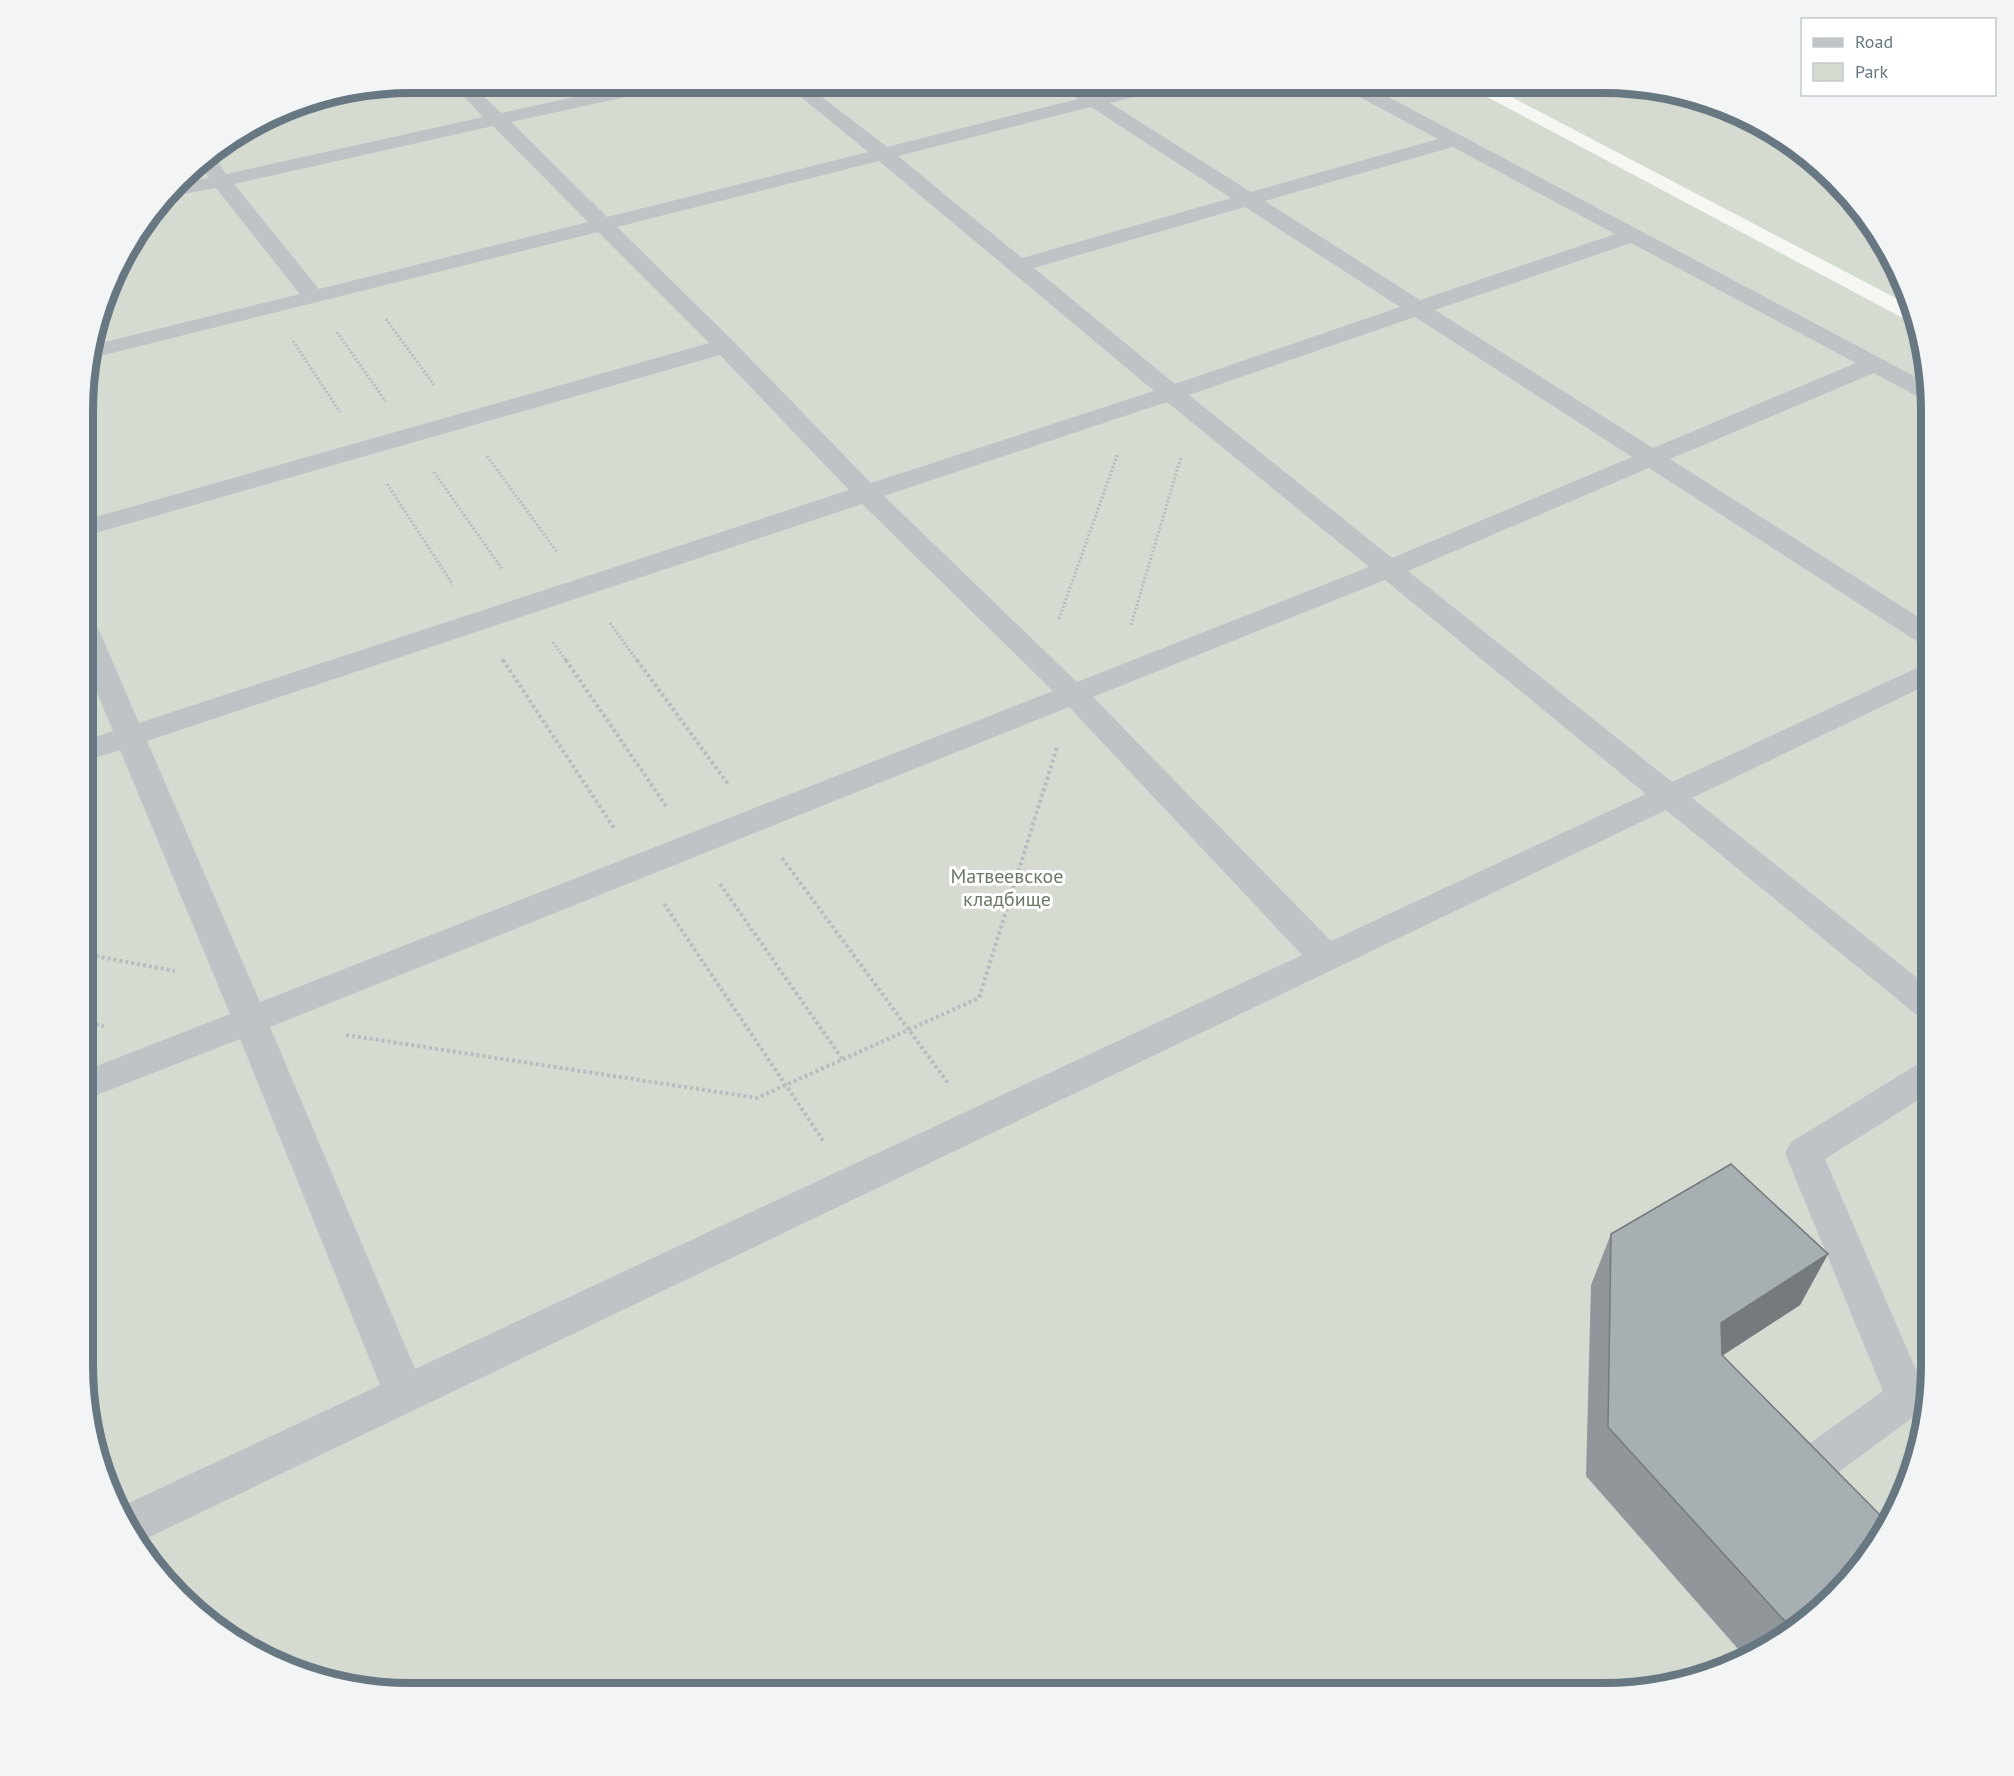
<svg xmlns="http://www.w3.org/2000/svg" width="2014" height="1776" viewBox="0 0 2014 1776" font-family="'PT Sans',sans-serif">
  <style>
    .green { fill: #d6dbd2 }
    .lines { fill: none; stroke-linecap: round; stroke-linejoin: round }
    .path-far1 { stroke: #b9bcbe; stroke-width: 3; stroke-dasharray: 2 2; stroke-linecap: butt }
    .path { stroke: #b9bcbe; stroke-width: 4; stroke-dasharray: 3 3; stroke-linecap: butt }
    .minor { fill: #bfc3c6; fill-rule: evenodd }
    .wall { fill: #90969a }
    .shaded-wall { fill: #757a7d }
    .building { fill: #a7afb3; stroke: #757a7d; stroke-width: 1.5 }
    .labels { text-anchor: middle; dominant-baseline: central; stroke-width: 6; stroke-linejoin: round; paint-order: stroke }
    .park-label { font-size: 20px; fill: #6b7a65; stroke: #fff }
    .rim { fill: none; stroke: #677882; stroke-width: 8 }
  </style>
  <rect width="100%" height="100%" fill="#f6f6f3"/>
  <g class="green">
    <polygon points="411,83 1461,83 1916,325 1931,389 1931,1365 1906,1491 1864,1565 1820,1612 1729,1668 1624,1693 411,1693 285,1668 211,1626 164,1582 107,1490 83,1386 85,368 126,247 195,164 305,100"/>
    <polygon points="1485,83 1625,83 1749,117 1850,194 1906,285 1911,306"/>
  </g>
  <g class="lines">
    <g class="path-far1">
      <polyline points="386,319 434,385"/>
      <polyline points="337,332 386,402"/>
      <polyline points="293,341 340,412"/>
      <polyline points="487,456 557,552"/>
      <polyline points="434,472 502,569"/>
      <polyline points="387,484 453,585"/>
      <polyline points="1059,619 1118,453"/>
      <polyline points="610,623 638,662"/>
      <polyline points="1131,625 1181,457"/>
      <polyline points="553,642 567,662"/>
      <polyline points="502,659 504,662"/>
    </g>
    <g class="path">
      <polyline points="503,660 614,828"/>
      <polyline points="566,660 666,806"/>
      <polyline points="637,660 728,784"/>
      <polyline points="782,858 948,1083"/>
      <polyline points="720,884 843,1060"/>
      <polyline points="664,904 824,1142"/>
      <polyline points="84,954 175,971"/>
      <polyline points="84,1022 104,1026"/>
      <polyline points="346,1035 757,1098 979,998 1057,747"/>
    </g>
    <g class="minor">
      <path d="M 451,83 L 470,83 L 501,113 L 638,83 L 671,83 L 669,87 L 662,89 L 511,122 L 607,217 L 868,152 L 784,83 L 804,83 L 887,147 L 1078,99 L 1057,83 L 1079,83 L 1097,94 L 1143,83 L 1174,83 L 1172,87 L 1110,103 L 1251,192 L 1438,139 L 1341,87 L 1339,83 L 1362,83 L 1929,384 L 1931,401 L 1922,399 L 1874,373 L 1670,459 L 1931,625 L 1931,647 L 1921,644 L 1649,468 L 1408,571 L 1672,782 L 1921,666 L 1931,663 L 1931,683 L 1692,798 L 1931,989 L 1931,1021 L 1919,1017 L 1666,810 L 139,1542 L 118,1508 L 380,1385 L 240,1039 L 84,1100 L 84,1071 L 230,1014 L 120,750 L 85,761 L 85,741 L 113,731 L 85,664 L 85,621 L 95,624 L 99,630 L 139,723 L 849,490 L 720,355 L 85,536 L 85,520 L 709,343 L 598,232 L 88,359 L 93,345 L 300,294 L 216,188 L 167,197 L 178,184 L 209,178 L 198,162 L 213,154 L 226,174 L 483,117 ZM 1091,107 L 1231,198 L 1022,258 L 898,156 ZM 493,126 L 588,222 L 319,289 L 234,184 ZM 1453,147 L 1615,234 L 1420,300 L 1265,201 ZM 879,161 L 1154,391 L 871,483 L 733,341 L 617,227 ZM 1245,207 L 1400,307 L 1175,384 L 1034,268 ZM 1631,243 L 1856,363 L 1653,448 L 1435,310 ZM 1415,317 L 1632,457 L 1392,558 L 1189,395 ZM 1167,402 L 1369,567 L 1077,682 L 884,496 ZM 862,504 L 1053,691 L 260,1002 L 147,741 ZM 1385,580 L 1646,794 L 1331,941 L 1093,697 ZM 1069,707 L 1302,955 L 415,1369 L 270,1027 Z"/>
      <polygon points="1931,1060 1931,1092 1825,1159 1926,1393 1923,1410 1840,1471 1825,1477 1810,1471 1803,1457 1810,1443 1883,1391 1785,1153 1791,1142 1918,1064"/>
    </g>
  </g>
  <polygon class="wall" points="1611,1234 1828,1254 1800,1305 1722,1356 1820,1612 1746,1658 1586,1476 1591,1285"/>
  <polygon class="shaded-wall" points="1828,1254 1800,1305 1695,1373 1721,1323"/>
  <polygon class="building" points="1731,1164 1828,1254 1721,1323 1722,1355 1888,1523 1864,1565 1820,1612 1792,1629 1608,1427 1611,1234"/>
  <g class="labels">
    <g class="park-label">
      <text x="1007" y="876">Матвеевское<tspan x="1007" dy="23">кладбище</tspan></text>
    </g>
  </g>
  <path d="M0 0H2014V1776H0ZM411 93H1603A318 318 0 0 1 1921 411V1365A318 318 0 0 1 1603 1683H411A318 318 0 0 1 93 1365V411A318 318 0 0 1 411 93Z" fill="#f3f4f5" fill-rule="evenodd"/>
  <path class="rim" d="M411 93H1603A318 318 0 0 1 1921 411V1365A318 318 0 0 1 1603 1683H411A318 318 0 0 1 93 1365V411A318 318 0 0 1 411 93Z"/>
  <rect x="1801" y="18" width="195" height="78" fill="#ffffff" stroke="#c2c9cd" stroke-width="1.5"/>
  <rect x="1813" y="38" width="30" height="9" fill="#bfc3c6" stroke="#c2c9cd" stroke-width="1.5"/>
  <text x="1855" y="48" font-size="18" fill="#677882">Road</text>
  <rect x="1813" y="63" width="30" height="18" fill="#d6dbd2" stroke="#c2c9cd" stroke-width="1.5"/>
  <text x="1855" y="78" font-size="18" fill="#677882">Park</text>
</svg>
